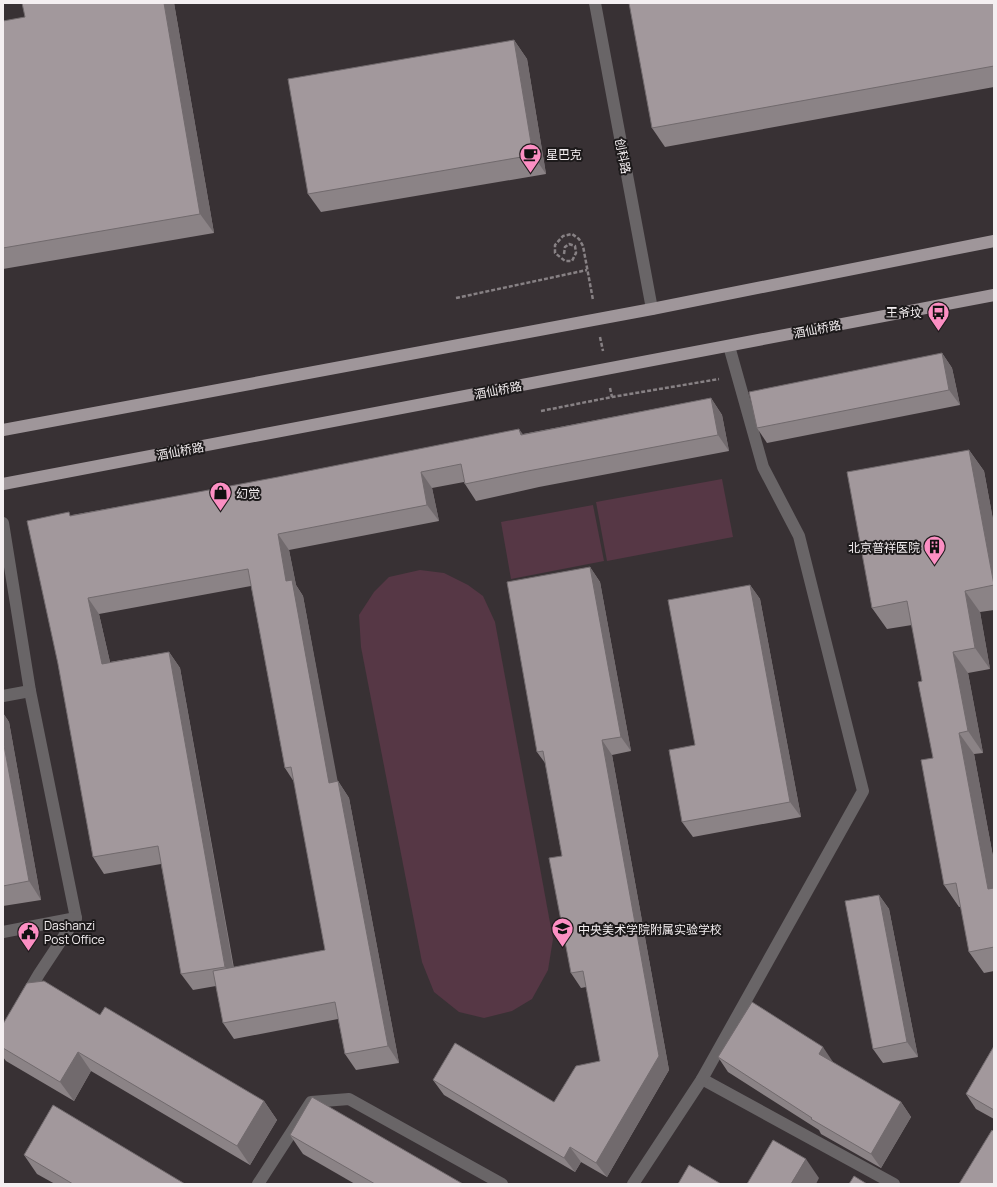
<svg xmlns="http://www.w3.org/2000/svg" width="997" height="1187" viewBox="0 0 997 1187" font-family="Manrope,'Noto Sans SC',sans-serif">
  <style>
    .grass { fill: #563745 }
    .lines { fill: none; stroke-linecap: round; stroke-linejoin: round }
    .path { stroke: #878184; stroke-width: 2.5; stroke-dasharray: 4 2; stroke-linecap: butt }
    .minor { stroke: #696567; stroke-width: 12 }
    .major { stroke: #9f969a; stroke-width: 12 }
    .wall { fill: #8b8386; fill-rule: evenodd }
    .shaded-wall { fill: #716a6d }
    .building { fill: #a2989c; stroke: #716a6d }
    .labels { text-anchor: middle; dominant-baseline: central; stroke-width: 4; stroke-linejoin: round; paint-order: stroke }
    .poi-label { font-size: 12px; fill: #f4eff1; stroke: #1d1a1b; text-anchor: start }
    .street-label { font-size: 12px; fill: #f4eff1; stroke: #1d1a1b }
  </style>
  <rect width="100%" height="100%" fill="#383134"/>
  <g class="grass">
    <polygon points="722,479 733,537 607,561 596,502"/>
    <polygon points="593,505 604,561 511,579 501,522"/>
    <polygon points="420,570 444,573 468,585 483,596 495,622 553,939 548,970 532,999 512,1011 484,1018 459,1012 434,992 422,962 361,647 359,615 374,592 389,577"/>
  </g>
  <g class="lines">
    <g class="path">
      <polyline points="564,254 565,247 569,244 575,246 576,253 572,261 565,261 555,253 555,245 563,236 572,234 579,239 583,246 593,300"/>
      <polyline points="456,298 587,270"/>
      <polyline points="600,337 603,351"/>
      <polyline points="610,388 612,397"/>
      <polyline points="541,411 612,397 719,379"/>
    </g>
    <g class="minor">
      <polyline points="595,3 652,309"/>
      <polyline points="3,523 30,691 76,918 39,974 26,996"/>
      <polyline points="3,696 30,691"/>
      <polyline points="3,932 76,918"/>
      <polyline points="702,1079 894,1184"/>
      <polyline points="258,1184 311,1102 349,1099 502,1184"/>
      <polyline points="633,1184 702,1079 863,791 799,536 763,467 729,346"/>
    </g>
    <g class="major">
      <polyline points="3,430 652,309 994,241"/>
      <polyline points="3,484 994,295"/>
    </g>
  </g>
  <g class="wall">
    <polygon points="174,3 214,233 3,269 3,21"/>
    <polygon points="994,3 994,87 665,147 652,128"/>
    <polygon points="514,40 527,59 546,174 321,212 308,194"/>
    <polygon points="942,353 952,368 960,405 767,443 757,428"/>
    <path d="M 711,398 L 722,415 L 729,451 L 539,487 L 476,501 L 465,484 L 464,482 L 432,488 L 439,521 L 289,550 L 296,585 L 303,596 L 337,782 L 338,781 L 349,798 L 399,1063 L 356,1070 L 345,1054 L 338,1019 L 234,1039 L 223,1023 L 216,986 L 193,990 L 181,974 L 161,864 L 104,874 L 93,857 L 58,664 L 72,515 L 523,434 ZM 251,586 L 285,768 L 294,782 L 325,950 L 234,968 L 180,668 L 169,652 L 110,662 L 99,614 Z"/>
    <polygon points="969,450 984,471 994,525 994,610 980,612 990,669 968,673 983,753 974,754 994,862 994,971 984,973 969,952 961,907 959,907 944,885 933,758 922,681 912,625 887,629 872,608"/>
    <polygon points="590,567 600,582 631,751 612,755 669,1070 607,1177 581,1162 575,1172 444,1095 433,1080 554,1102 600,1061 586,987 581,988 571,973 562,856 545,763 537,752"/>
    <polygon points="750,585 760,599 801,817 693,837 682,822"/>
    <polygon points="3,713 9,722 41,900 3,906"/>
    <polygon points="879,895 889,909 918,1057 883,1063 873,1049"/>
    <polygon points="3,1024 264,1101 277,1120 250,1165 91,1071 74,1101 6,1061 3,1057"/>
    <polygon points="994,1046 994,1119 976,1109 966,1094"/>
    <polygon points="718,1057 833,1062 833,1063 901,1102 911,1117 881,1168 821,1134 819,1130 728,1072"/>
    <polygon points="290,1135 463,1184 355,1184 303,1154"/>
    <polygon points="24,1155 185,1184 55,1184 37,1174"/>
  </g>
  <g class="shaded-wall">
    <polygon points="164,3 174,3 214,233 200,214"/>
    <polygon points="514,40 527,59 546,174 533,155"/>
    <polygon points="942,353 952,368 960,405 949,390"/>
    <polygon points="711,398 722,415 729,451 718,435"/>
    <polygon points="519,429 531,445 521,435"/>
    <polygon points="969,450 984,471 994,525 994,585"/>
    <polygon points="421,472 432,488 439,521 427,505"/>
    <polygon points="278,534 289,550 296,585 303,596 341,799 329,783 286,581"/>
    <polygon points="590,567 600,582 631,751 621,737"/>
    <polygon points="750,585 760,599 801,817 790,802"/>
    <polygon points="965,591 980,612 990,669 975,648"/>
    <polygon points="88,598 99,614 114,680 102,664"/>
    <polygon points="169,652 180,668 236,983 225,967"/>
    <polygon points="953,652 968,673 983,753 968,731"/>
    <polygon points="3,713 9,722 41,900 29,881 3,740"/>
    <polygon points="959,733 974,754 994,862 994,898 988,889"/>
    <polygon points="602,740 612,755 669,1070 607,1177 596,1163 659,1056"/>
    <polygon points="338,781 349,798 399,1063 388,1046"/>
    <polygon points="879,895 889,909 918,1057 907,1042"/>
    <polygon points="823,1047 833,1062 829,1069 819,1054"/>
    <polygon points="78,1052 91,1071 74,1101 60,1082"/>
    <polygon points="264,1101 277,1120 250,1165 237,1146"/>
    <polygon points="901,1102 911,1117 881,1168 871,1154"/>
    <polygon points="570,1147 581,1162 575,1172 564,1158"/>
    <polygon points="806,1159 819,1178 816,1184 791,1184"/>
  </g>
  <g class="building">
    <polygon points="22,3 164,3 200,214 3,248 3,21 25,17"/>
    <polygon points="629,3 994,3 994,66 652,128"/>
    <polygon points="514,40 533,155 308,194 288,79"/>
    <polygon points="942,353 949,390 757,428 749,392"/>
    <polygon points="711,398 718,435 528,471 465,484 461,464 421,472 427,505 278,534 286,581 292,580 329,783 338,781 388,1046 345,1054 335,1002 223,1023 213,971 325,950 291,767 285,768 248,569 88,598 102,664 169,652 225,967 181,974 158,846 93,857 58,664 27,521 69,512 70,516 278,477 519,429 521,435"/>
    <polygon points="969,450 994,585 965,591 975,648 953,652 968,731 959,733 988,889 994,888 994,947 969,952 956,883 944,885 921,760 933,758 918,682 922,681 907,601 872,608 847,472"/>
    <polygon points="590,567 621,737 602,740 659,1056 596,1163 570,1147 564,1158 433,1080 455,1043 554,1102 576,1066 600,1061 583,971 571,973 549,858 562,856 543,751 537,752 507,582"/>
    <polygon points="750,585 790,802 682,822 669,750 695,745 668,600"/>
    <polygon points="3,740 29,881 3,886"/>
    <polygon points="879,895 907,1042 873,1049 845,901"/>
    <polygon points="44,981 100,1015 105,1007 264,1101 237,1146 78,1052 60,1082 3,1048 3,1024 27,983"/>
    <polygon points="752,1002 823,1047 819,1054 901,1102 871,1154 811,1119 812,1118 718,1057"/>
    <polygon points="994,1046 994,1110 966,1094"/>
    <polygon points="312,1097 463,1184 375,1184 290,1135"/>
    <polygon points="53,1105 185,1184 73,1184 24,1155"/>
    <polygon points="992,1130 994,1132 994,1184 959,1184"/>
    <polygon points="773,1140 806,1159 791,1184 747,1184"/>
    <polygon points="689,1165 721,1184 678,1184"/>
    <polygon points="854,1176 867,1184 849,1184"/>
  </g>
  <defs>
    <symbol id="cafe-pin" viewBox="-11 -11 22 30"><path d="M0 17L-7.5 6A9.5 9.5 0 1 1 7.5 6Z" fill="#fc8fc3" stroke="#1d1a1b"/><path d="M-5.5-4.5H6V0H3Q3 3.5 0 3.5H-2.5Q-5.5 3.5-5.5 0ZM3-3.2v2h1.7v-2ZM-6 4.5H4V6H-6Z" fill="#111"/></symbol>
    <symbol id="bus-pin" viewBox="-11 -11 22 30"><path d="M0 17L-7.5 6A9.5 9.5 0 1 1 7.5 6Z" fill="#fc8fc3" stroke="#1d1a1b"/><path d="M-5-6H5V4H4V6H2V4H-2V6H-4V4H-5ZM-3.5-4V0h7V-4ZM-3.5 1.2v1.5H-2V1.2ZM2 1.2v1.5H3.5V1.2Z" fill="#111"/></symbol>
    <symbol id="shop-pin" viewBox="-11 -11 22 30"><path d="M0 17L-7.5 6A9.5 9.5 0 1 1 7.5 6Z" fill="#fc8fc3" stroke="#1d1a1b"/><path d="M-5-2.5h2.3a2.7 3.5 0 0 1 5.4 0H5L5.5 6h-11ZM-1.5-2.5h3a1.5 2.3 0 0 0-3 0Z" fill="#111"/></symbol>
    <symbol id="building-pin" viewBox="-11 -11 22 30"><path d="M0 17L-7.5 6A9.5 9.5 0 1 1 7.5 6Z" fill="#fc8fc3" stroke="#1d1a1b"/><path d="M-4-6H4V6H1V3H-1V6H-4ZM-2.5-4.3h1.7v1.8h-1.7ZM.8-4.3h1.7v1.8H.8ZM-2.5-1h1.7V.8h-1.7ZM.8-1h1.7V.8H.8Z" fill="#111"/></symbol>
    <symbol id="school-pin" viewBox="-11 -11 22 30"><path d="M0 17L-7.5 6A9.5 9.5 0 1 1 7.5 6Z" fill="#fc8fc3" stroke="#1d1a1b"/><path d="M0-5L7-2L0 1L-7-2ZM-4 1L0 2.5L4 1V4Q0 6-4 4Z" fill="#111"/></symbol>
    <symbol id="civic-pin" viewBox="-11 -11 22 30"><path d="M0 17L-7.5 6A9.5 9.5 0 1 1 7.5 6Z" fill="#fc8fc3" stroke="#1d1a1b"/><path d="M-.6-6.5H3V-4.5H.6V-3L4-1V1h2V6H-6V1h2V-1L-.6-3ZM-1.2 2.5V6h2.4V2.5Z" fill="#111"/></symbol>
  </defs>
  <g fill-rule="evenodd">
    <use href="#cafe-pin" x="518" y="142" width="25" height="34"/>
    <use href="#bus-pin" x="926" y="300" width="25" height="34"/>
    <use href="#shop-pin" x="208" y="480" width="25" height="34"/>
    <use href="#building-pin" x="922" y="534" width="25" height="34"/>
    <use href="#school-pin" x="550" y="916" width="25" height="34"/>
    <use href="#civic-pin" x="16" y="920" width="25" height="34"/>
  </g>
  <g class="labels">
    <g class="poi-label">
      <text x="546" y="154">星巴克</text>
      <text x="922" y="312" text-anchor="end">王爷坟</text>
      <text x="236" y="493">幻觉</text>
      <text x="920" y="547" text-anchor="end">北京普祥医院</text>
      <text x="44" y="925">Dashanzi<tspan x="44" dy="14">Post Office</tspan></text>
      <text x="578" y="929">中央美术学院附属实验学校</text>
    </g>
    <g class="street-label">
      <text transform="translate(623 156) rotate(79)">创科路</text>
      <text transform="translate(817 329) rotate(-11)">酒仙桥路</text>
      <text transform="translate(498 390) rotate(-11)">酒仙桥路</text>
      <text transform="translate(180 451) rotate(-11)">酒仙桥路</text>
    </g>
  </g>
  <rect width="997" height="1187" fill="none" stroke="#f4eff1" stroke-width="8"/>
</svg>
